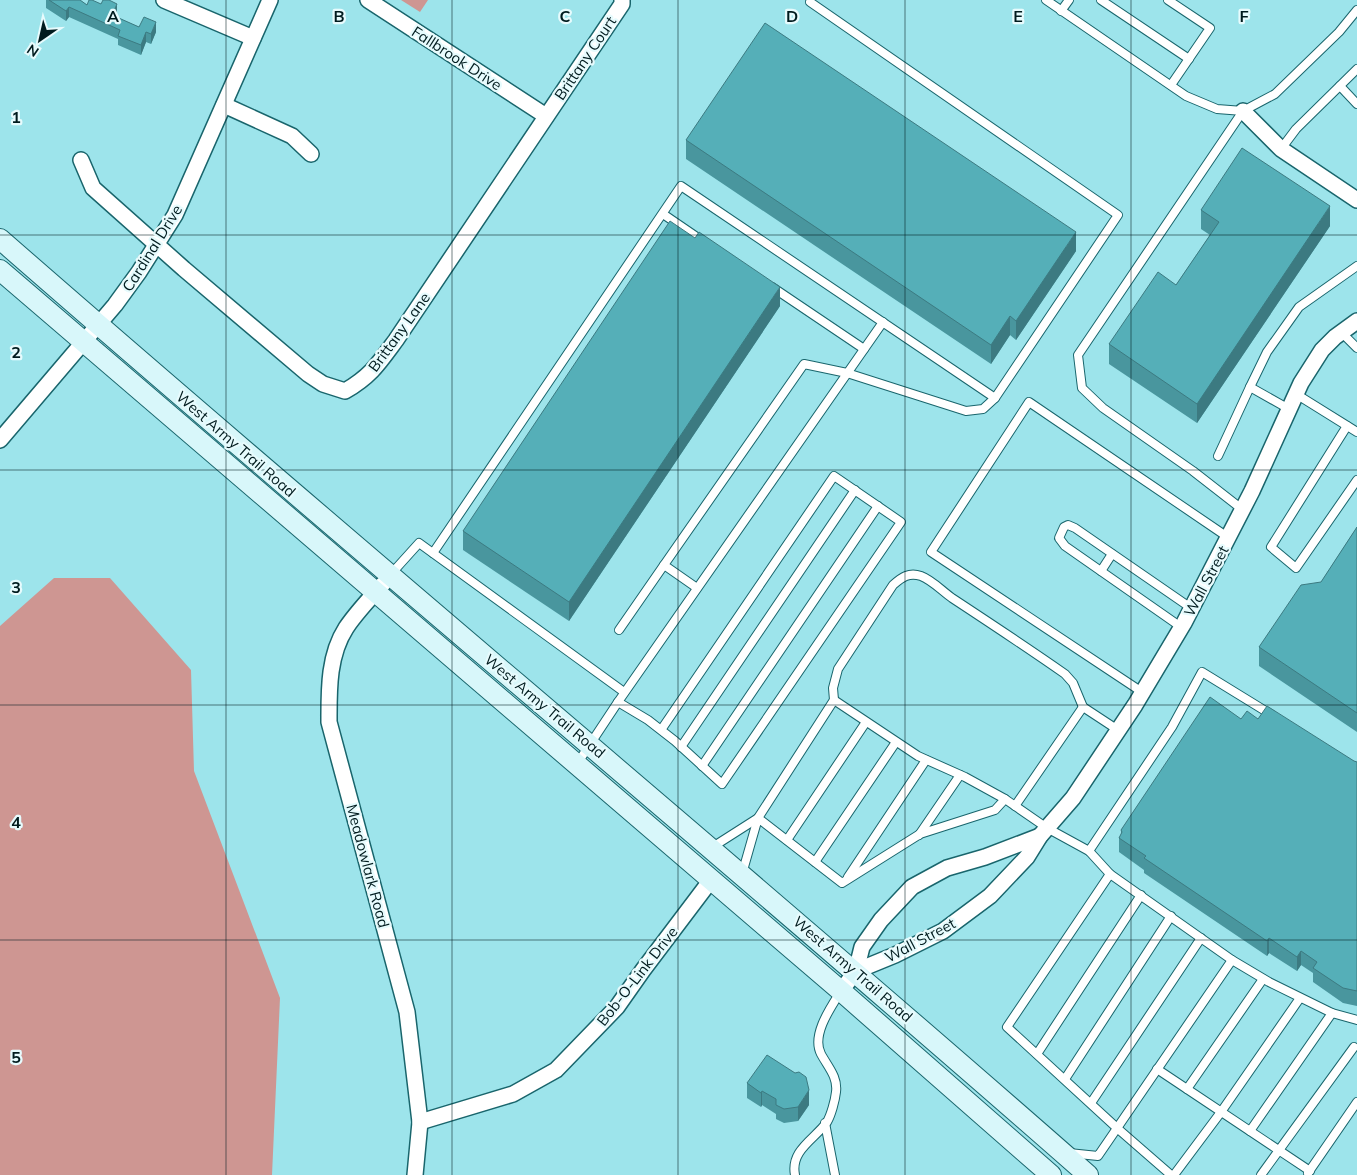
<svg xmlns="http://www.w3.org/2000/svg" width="1357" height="1175" viewBox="0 0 1357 1175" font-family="Mulish,sans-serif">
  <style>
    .green { fill: #ce9692 }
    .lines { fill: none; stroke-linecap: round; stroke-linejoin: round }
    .service-casing { stroke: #19656c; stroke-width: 10 }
    .minor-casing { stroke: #19656c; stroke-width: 18 }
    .secondary-casing { stroke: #19656c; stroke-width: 22 }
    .service { stroke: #fff; stroke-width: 8 }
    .minor { stroke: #fff; stroke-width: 15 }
    .secondary { stroke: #d8f7fa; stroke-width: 20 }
    .wall { fill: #49969e }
    .shaded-wall { fill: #3c7a81 }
    .building { fill: #55afb8; stroke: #3c7a81 }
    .grid { fill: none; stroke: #001b1e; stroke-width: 1; stroke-opacity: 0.55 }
    .labels { text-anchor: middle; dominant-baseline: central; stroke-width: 4.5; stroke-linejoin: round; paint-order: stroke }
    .street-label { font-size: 15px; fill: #001b1e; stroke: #e7fbfd }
    .grid-label { font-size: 16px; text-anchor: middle; font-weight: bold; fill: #001b1e; stroke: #e7fbfd; stroke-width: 4.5; stroke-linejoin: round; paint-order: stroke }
  </style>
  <rect width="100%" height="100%" fill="#9de4eb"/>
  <g class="green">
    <polygon points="401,0 428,0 420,12"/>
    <polygon points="54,578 110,578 191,670 194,771 280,998 272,1175 0,1175 0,626"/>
  </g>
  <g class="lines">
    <defs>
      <g id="service">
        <polyline points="1046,0 1186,96 1217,109 1243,111"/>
        <polyline points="1101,0 1189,59"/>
        <polyline points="1168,0 1210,28 1171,85"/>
        <polyline points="810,2 1118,215 995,398"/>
        <polyline points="1061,11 1069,0"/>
        <polyline points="1340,86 1357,104"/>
        <polyline points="1281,149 1296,129 1357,69"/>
        <polyline points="663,214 704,242"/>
        <polyline points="772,287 864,349"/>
        <polyline points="1341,332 1357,348"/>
        <polyline points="1250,387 1267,352 1299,307 1357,266"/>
        <polyline points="1296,394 1357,432"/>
        <polyline points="1347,426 1271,547 1296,568 1357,480"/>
        <polyline points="1218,456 1250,387 1289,409"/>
        <polyline points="1243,510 1193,471 1103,408 1082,388 1078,355 1243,111 1275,94 1339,32 1357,10"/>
        <polyline points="433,553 681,186 995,398 983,409 966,411 847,373 804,364 664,565 697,588"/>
        <polyline points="1101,571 1112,554"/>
        <polyline points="391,574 419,543 624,692"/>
        <polyline points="1181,627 1065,546 1059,538 1064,527 1068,525 1075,528 1191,608"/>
        <polyline points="619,630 664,565"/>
        <polyline points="1142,692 931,552 1029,402 1229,538"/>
        <path d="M 834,700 L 833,688 L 838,669 L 893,585 C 902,577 909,572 921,576 C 932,580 942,591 952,598 C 990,623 1028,648 1065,674 L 1073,683 L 1083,707"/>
        <polyline points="618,702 648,720 675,741 722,784 901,522 834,476 661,730"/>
        <polyline points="681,747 855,490"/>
        <polyline points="577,764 618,702 883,322"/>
        <polyline points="702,766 878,506"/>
        <polyline points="1005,799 1047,828 1089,851 1172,727 1202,672 1272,715"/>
        <polyline points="1015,806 1083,707 1118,730"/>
        <polyline points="919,835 960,775"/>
        <polyline points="787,840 866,722"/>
        <polyline points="711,848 758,818"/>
        <polyline points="1089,851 1110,874 1007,1027 1117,1128 1171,1175"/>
        <polyline points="815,862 896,742"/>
        <polyline points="742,874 758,818 834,700 918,756 965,777 1005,799 995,810 920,834 842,883 758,818"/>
        <polyline points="1110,874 1232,960"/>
        <polyline points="848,877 926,760"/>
        <polyline points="1037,1054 1141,895"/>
        <polyline points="1157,1069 1310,1171"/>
        <polyline points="1065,1079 1171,916"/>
        <polyline points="1187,1089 1263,979"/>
        <polyline points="1091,1103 1201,938"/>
        <polyline points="825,1123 835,1175"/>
        <polyline points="1250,1131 1332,1013"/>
        <polyline points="1069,1153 1098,1156 1232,960 1269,982 1332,1013 1357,1020"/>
        <polyline points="1308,1173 1357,1102"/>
        <path d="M 795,1175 C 790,1150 815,1139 827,1122 C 831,1115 835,1101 836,1092 C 838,1077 828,1067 821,1054 C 811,1035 831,1007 841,991"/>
        <polyline points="1174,1175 1221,1112 1300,998"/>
        <polyline points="1261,1175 1354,1047"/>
      </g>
      <g id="minor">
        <polyline points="164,0 253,38"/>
        <polyline points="368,0 546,116"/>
        <polyline points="224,105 292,136 311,154"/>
        <polyline points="1243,111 1281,149 1357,200"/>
        <path d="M 81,160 L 93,188 L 184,269 L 308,374 L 323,384 L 345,391 C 371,376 379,363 396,340 L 622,4 L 622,0"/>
        <polyline points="0,440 115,305 139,272 175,215 270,0"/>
        <path d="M 383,584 C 370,598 356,613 346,628 C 328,656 329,691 329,722 L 407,1012 L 420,1122 L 415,1175"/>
        <polyline points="856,971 895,955 943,931 990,896 1027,857 1040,836 1073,798 1135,705 1184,623 1252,491 1301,383 1322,350 1335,337 1357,321"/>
        <polyline points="841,991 856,971 862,947 881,920 912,887 947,868 985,857 1040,836"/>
        <polyline points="420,1122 513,1094 556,1070 617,1007 643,970 711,880"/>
      </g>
      <g id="secondary">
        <path d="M 0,239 C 360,554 729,859 1088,1175"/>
        <polyline points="0,270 841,991 1051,1175"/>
      </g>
    </defs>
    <use href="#service" class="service-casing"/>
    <use href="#minor" class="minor-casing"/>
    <use href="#secondary" class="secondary-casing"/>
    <use href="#service" class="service"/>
    <use href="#minor" class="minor"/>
    <use href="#secondary" class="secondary"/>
  </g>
  <g class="wall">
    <polygon points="46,0 80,0 87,5 117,13 116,17 139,27 156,32 151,44 146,42 141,55 118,45 118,39 69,17 66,21 46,8"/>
    <polygon points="686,140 1076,251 1016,340 1010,335 991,364 686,159"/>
    <polygon points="1201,210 1330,226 1197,423 1109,364 1109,344 1176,285 1210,235 1201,229"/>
    <polygon points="695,238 780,306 569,621 463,550 463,531"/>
    <polygon points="1357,527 1357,732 1259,666 1259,647 1321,582"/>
    <polygon points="1241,719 1258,719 1354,761 1357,762 1357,1006 1343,1003 1313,982 1313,973 1301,965 1297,971 1269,953 1267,956 1144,873 1144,870 1119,852 1119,838 1121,835 1121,830"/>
    <polygon points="747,1083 809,1105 798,1121 784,1123 776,1119 776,1114 762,1105 761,1107 747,1098"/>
  </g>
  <g class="shaded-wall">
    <polygon points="117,4 117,13 112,25 112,15"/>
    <polygon points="69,7 69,17 66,21 66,11"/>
    <polygon points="156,22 156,32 151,44 151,34"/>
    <polygon points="146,32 146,42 141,55 141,45"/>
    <polygon points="1330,206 1330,226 1197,423 1197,404"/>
    <polygon points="1076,232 1076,251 1016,340 1016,321"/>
    <polygon points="780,287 780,306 569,621 569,602"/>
    <polygon points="1010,316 1010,335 991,364 991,345"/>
    <polygon points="1269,938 1269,953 1267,956 1267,941"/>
    <polygon points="1301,951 1301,965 1297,971 1297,957"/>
    <polygon points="809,1090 809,1105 798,1121 798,1107"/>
    <polygon points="762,1091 762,1105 761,1107 761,1093"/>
  </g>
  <g class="building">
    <polygon points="49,0 80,0 87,5 89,0 92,0 101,4 103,0 109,0 117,4 112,15 139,27 144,17 156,22 151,34 146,32 141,45 118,36 120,30 69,7 66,11"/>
    <polygon points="765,23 1076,232 1016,321 1010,316 991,345 686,140"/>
    <polygon points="1242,148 1330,206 1197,404 1109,344 1158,272 1176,285 1219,222 1201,210"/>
    <polygon points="670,221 695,238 699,232 780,287 569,602 463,531"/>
    <polygon points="1357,527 1357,713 1259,647 1301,585 1321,582"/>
    <polygon points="1210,697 1241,719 1247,711 1258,719 1267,706 1354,761 1357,762 1357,991 1343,988 1313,968 1317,962 1301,951 1297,957 1269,938 1267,941 1144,858 1146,856 1119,838 1122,832 1121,830"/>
    <polygon points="767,1055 795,1073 799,1072 806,1077 809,1090 798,1107 784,1109 776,1105 776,1099 762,1091 761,1093 747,1083"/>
  </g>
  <path class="grid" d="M 226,0 L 226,1175M 452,0 L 452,1175M 678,0 L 678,1175M 905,0 L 905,1175M 1131,0 L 1131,1175M 0,235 L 1357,235M 0,470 L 1357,470M 0,705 L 1357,705M 0,940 L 1357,940"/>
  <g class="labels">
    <g class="street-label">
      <text transform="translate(457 58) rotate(33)">Fallbrook Drive</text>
      <text transform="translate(585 58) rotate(-56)">Brittany Court</text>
      <text transform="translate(152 248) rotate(-58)">Cardinal Drive</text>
      <text transform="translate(399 332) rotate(-54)">Brittany Lane</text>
      <text transform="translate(236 444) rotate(41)">West Army Trail Road</text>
      <text transform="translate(1206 581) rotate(-62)">Wall Street</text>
      <text transform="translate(545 706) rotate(40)">West Army Trail Road</text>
      <text transform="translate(368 866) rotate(75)">Meadowlark Road</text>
      <text transform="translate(920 940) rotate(-28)">Wall Street</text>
      <text transform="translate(853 969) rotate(41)">West Army Trail Road</text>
      <text transform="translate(637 976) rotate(-52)">Bob-O-Link Drive</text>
    </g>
  </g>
  <g class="grid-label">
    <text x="113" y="22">A</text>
    <text x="339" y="22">B</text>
    <text x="565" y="22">C</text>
    <text x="792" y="22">D</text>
    <text x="1018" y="22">E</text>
    <text x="1244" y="22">F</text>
    <text x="16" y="123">1</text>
    <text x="16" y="358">2</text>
    <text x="16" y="593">3</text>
    <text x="16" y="828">4</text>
    <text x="16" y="1063">5</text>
  </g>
  <g transform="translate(40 40) rotate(214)" stroke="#e7fbfd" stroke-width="4" paint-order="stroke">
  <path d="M0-4L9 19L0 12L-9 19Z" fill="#001b1e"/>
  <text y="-8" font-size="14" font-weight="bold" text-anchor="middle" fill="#001b1e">N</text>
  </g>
</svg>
